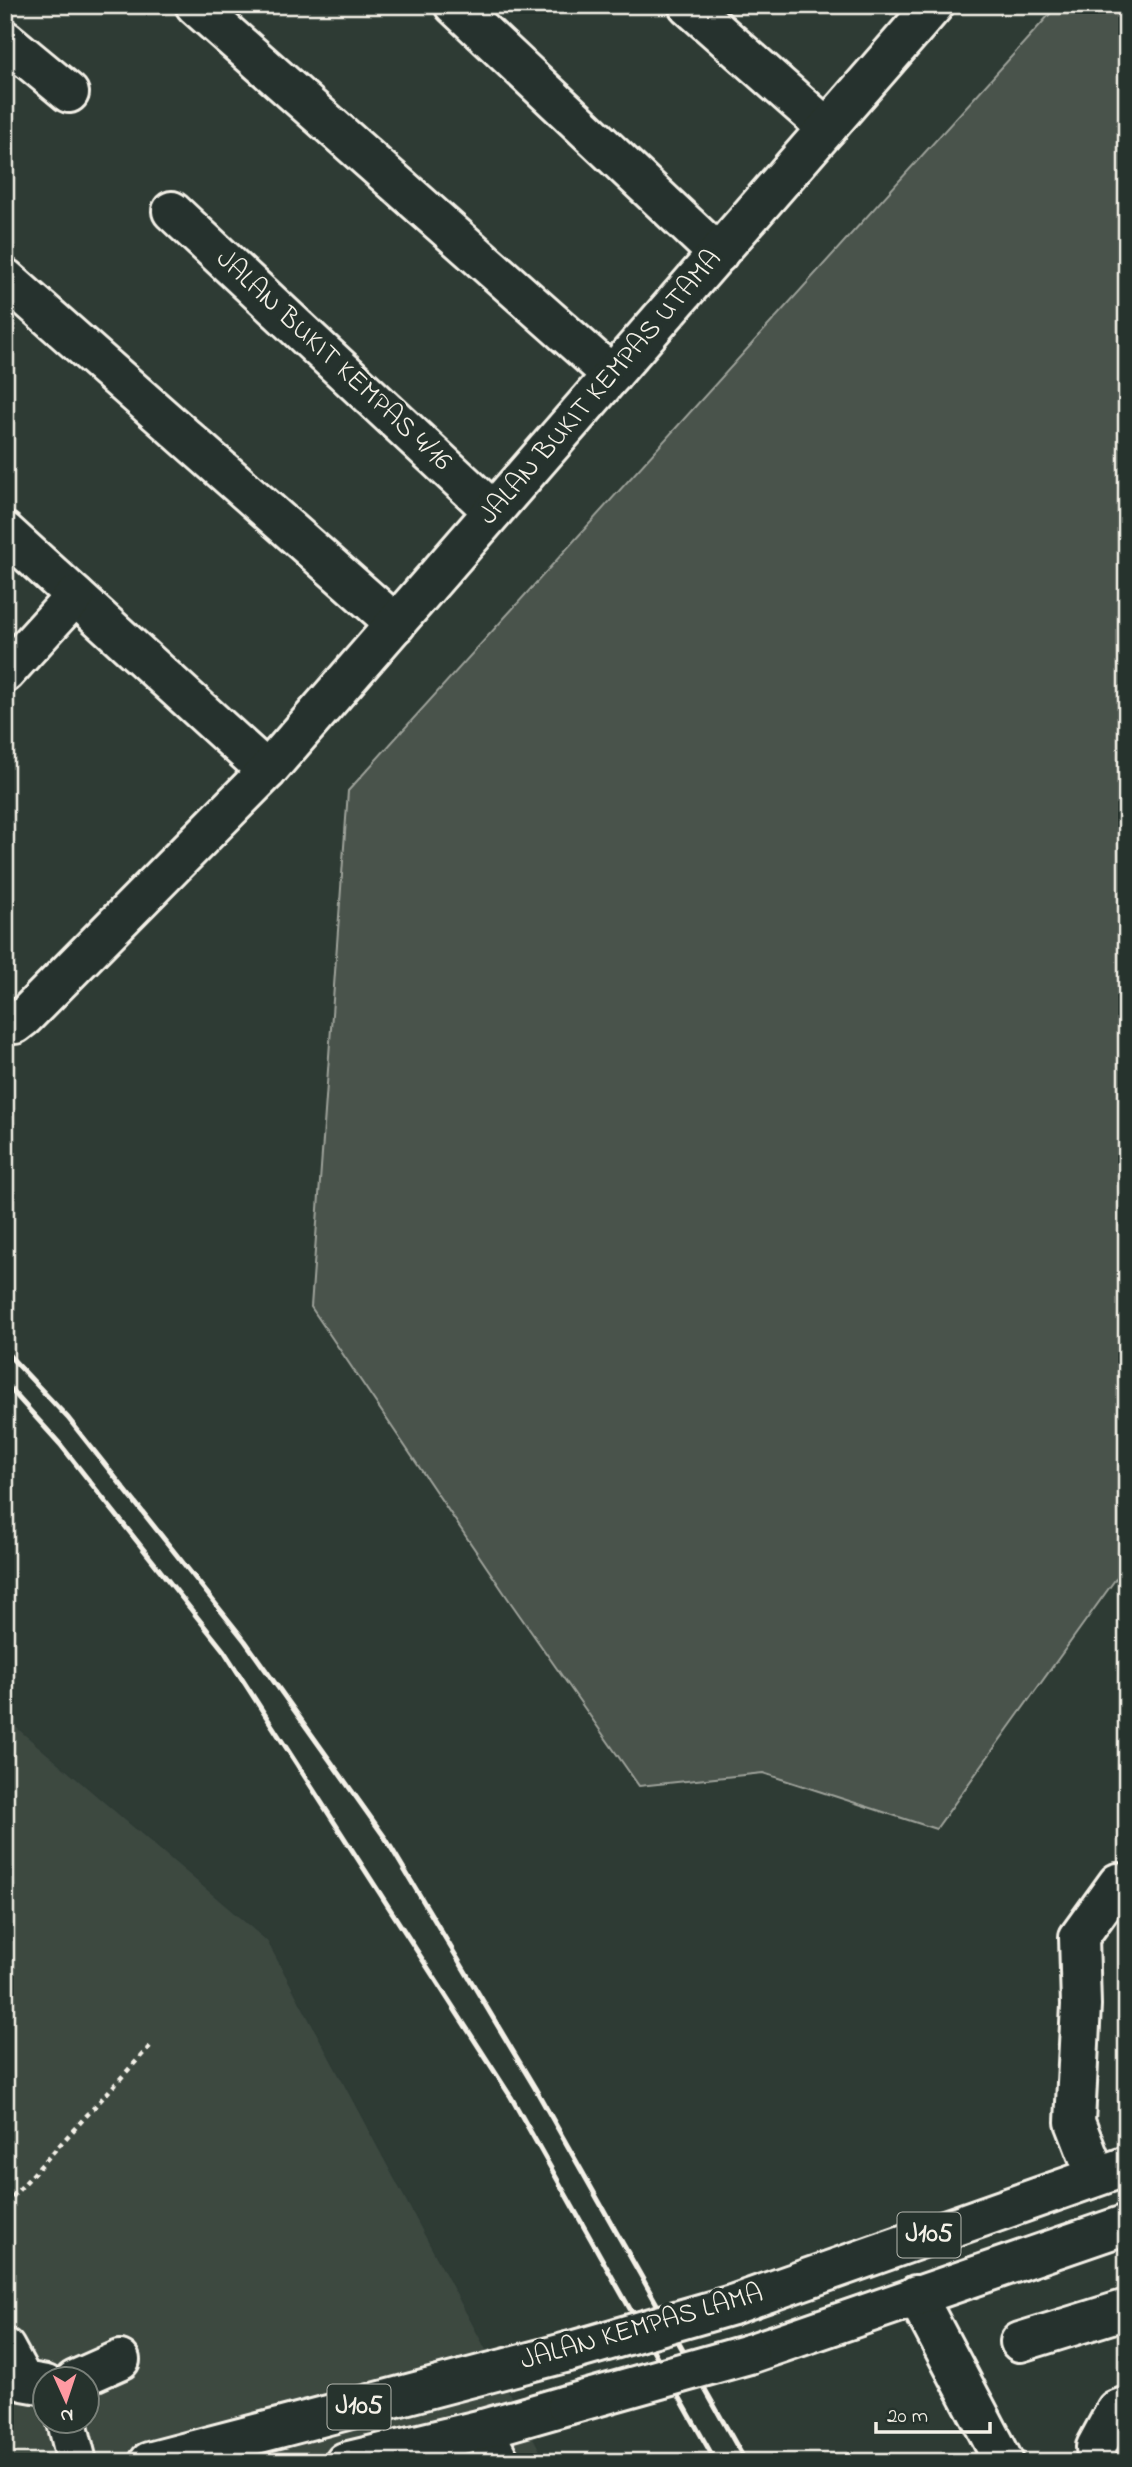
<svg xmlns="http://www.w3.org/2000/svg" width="1132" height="2467" viewBox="0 0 1132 2467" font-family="'Indie Flower',sans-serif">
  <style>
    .built { fill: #3c4841; fill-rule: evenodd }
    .green { fill: #48524c; stroke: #9ea29a; stroke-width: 2 }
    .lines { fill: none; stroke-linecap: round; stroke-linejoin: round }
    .minor-casing { stroke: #f4f1e8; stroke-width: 44 }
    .major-casing { stroke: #f4f1e8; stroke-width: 44 }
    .path { stroke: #f4f1e8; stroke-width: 4.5; stroke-dasharray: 5 5; stroke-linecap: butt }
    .minor { stroke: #26332d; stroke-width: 38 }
    .major { stroke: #26332d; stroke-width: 38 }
    .rail { stroke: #f4f1e8; stroke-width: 5 }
    .major-bridge-casing { stroke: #f4f1e8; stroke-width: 44; stroke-linecap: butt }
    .major-bridge { stroke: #26332d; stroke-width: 38 }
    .labels { text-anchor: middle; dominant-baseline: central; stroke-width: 7; stroke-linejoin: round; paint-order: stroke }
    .shield { fill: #26332d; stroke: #b6b8b0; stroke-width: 2 }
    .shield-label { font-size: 26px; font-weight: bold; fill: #f4f1e8 }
    .street-label { font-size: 28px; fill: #f4f1e8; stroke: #26332d }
  </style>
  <rect width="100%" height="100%" fill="#2e3b34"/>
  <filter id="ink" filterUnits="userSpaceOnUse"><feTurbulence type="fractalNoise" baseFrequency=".0143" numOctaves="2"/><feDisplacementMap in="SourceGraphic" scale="14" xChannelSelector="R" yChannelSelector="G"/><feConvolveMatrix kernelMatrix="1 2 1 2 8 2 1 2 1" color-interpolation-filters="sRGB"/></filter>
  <g filter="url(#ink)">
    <path class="built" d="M 5,1718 L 267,1941 L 546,2462 L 5,2462 ZM 46,2380 L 88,2380 L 88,2422 L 46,2422 Z"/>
    <polygon class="green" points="1058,5 1127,5 1127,1563 936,1829 763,1773 639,1786 511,1603 311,1307 348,791"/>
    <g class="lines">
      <defs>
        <g id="minor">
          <polyline points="195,5 612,375"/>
          <polyline points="454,5 718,254"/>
          <polyline points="688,5 827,128"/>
          <polyline points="5,40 69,93"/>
          <polyline points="172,211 493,511"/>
          <polyline points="5,278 396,624"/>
          <polyline points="5,532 267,771"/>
          <polyline points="5,673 75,596"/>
          <polyline points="5,1024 15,1024 24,1017 267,771 934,5"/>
          <polyline points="1096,2176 1075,2122 1081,2005 1079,1937 1118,1883"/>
          <polyline points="916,2295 1004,2462"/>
          <polyline points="1020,2342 1127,2309"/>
          <polyline points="5,2348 23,2381 46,2385"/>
          <polyline points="75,2380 120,2360"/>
          <polyline points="67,2422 77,2462"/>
          <polyline points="483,2429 500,2462"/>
          <polyline points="1097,2462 1096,2447 1116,2410 1127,2406"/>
        </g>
        <g id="major">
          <polyline points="732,2305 1127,2166"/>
          <polyline points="749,2354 1127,2224"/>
          <polyline points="149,2462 568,2352"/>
          <polyline points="345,2462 483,2429 567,2405"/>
        </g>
      </defs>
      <use href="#minor" class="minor-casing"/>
      <use href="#major" class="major-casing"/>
      <polyline class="path" points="5,2205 151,2045"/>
      <use href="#minor" class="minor"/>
      <use href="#major" class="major"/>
      <g class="rail">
        <polyline points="5,1351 68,1418 245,1641 386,1839 535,2088 746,2462"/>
        <polyline points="5,1383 60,1444 224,1651 511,2097 716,2462"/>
      </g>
      <defs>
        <g id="major-bridge">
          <polyline points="568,2352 732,2305"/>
          <polyline points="567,2405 749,2354"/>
        </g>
      </defs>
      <use href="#major-bridge" class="major-bridge-casing"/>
      <use href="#major-bridge" class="major-bridge"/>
    </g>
  </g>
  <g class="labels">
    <g class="shield">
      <rect x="897.5" y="2212.5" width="63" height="45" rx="5"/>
      <rect x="327.5" y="2384.5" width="63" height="45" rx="5"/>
    </g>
    <g class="shield-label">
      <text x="929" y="2235">J105</text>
      <text x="359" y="2407">J105</text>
    </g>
    <g class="street-label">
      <text transform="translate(333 361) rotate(43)">JALAN BUKIT KEMPAS 4/16</text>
      <text transform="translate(601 388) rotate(-49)">JALAN BUKIT KEMPAS UTAMA</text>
      <text transform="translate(642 2328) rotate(-16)">JALAN KEMPAS LAMA</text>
    </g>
  </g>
  <rect width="1132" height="2467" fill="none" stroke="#26332d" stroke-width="28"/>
  <rect x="14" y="14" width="1104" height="2439" fill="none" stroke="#f4f1e8" stroke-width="2.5" filter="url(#ink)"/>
  <g transform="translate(66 2400) rotate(177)"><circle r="33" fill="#26332d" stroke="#787f78" stroke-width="2"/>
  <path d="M0-5L12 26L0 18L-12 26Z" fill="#ff9aa2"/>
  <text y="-10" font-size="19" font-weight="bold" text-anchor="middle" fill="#f4f1e8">N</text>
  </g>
  <path d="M876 2422v10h114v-10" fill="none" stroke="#f4f1e8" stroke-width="3.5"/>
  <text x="887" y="2422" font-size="21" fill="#f4f1e8" stroke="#26332d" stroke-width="5" paint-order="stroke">20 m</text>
</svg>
